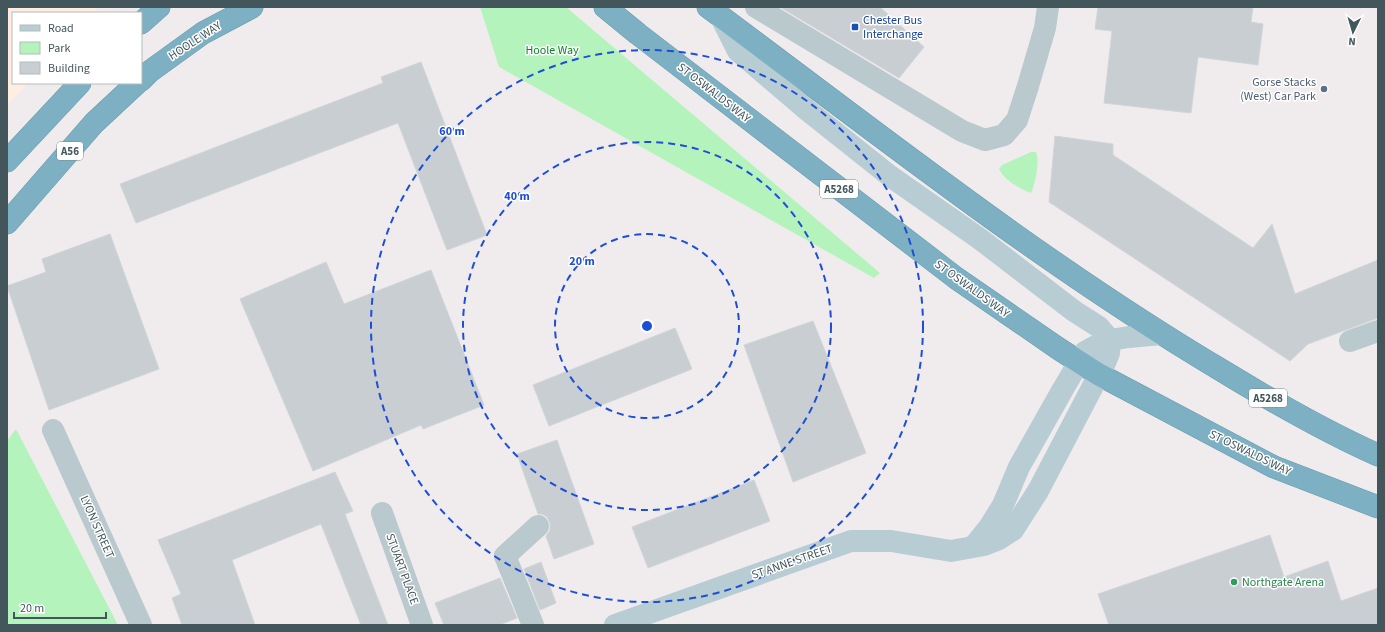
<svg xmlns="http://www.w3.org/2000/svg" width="1385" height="632" viewBox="0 0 1385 632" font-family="'Source Sans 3',sans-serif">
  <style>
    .commercial { fill: #feeee2 }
    .green { fill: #b4f4bc }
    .building { fill: #c8ced2; stroke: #cfd5d9 }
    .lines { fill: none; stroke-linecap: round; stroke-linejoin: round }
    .highway-casing { stroke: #699bae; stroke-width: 23 }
    .street { stroke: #b9c9ce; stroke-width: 22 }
    .secondary { stroke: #b7ccd3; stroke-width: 22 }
    .highway { stroke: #7db0c2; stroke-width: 22 }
    .ring { fill: none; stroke: #1d4ed8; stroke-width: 2; stroke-dasharray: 7 5 }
    .transit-dot { fill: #1a4fb4; stroke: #fff; stroke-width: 1.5 }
    .service-dot { fill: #5c6f8a; stroke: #fff; stroke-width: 1.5 }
    .leisure-dot { fill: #2e9e5b; stroke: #fff; stroke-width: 1.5 }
    .labels { text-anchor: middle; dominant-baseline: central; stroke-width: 3; stroke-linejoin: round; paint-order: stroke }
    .shield { fill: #fff; stroke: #7b898d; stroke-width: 1 }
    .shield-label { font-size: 11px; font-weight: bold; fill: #43565c }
    .transit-label { font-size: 12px; fill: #164399; stroke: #fff; text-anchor: start }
    .street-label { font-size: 12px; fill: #43565c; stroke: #fff }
    .park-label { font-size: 12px; fill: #0c8529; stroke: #fff }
    .service-label { font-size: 12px; fill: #4e5e75; stroke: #fff; text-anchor: end }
    .leisure-label { font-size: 12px; fill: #27864d; stroke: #fff; text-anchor: start }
    .centre { fill: #1d4ed8; stroke: #fff; stroke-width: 2 }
    .ring-label { font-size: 12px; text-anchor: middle; font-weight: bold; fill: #1d4ed8; stroke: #fff; stroke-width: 3; stroke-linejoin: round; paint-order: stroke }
  </style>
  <rect width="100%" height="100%" fill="#f0eced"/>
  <polygon class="commercial" points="7,7 99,7 93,13 13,13 13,83 28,83 7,105"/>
  <g class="green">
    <polygon points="480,7 566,7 880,273 874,278 499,67"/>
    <path d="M 1031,152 L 1036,152 C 1040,161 1035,185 1031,193 C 1020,189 1004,180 999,169 L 1002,165 Z"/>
    <polygon points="16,429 118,625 7,625 7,441"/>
  </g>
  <g class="building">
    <polygon points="780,7 880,7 924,47 899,78"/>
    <polygon points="1098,7 1253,7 1251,22 1263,24 1258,65 1198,57 1191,113 1104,103 1112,31 1095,29"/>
    <polygon points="421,62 487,235 447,250 398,123 136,223 120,184 383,83 381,77"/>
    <polygon points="1055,136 1113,144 1113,155 1253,248 1272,224 1295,294 1378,260 1378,318 1308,344 1290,361 1049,202"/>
    <polygon points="110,234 159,369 49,410 7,286 46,272 42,259"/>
    <polygon points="326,262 344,304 431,270 484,405 423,429 421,425 313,471 240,299"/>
    <polygon points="813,321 866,453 793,482 744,345"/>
    <polygon points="675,328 692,369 549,426 533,385"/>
    <polygon points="557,440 594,544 554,559 546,536 550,530 550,523 547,517 542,514 538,514 517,454"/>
    <polygon points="335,472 353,511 345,514 388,625 361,625 321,524 232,560 255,625 182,625 172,598 181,594 158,540"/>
    <polygon points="754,480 770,521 648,568 632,527"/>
    <polygon points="1270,535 1284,577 1328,561 1341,601 1378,588 1378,625 1109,625 1098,594"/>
    <polygon points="541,562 556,603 540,610 524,569"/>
    <polygon points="500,578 517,618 499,625 444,625 435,603"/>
  </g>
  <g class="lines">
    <defs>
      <g id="highway">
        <polyline points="605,7 638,34 956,278 1059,349 1098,374 1274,467 1378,507"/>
        <path d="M 708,7 C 876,132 1041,263 1221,370 C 1272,401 1324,431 1378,455"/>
        <polyline points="141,23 159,7"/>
        <polyline points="141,80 149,72 203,33 252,7"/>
        <polyline points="7,161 80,83"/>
        <polyline points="7,223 94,123 137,83"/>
      </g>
    </defs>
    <use href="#highway" class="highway-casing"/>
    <g class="street">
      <polyline points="756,7 962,131 985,140 1004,135 1017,120 1028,86 1045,28 1048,7"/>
      <polyline points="1350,341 1378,331"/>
      <polyline points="53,430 141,625"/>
      <polyline points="382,513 422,625"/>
      <polyline points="533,625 505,556 538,526"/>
    </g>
    <g class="secondary">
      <polyline points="974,546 990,526 1003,505 1019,467 1063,389 1085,352 1096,346 1110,340 1129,337 1161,334"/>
      <polyline points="615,625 851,541 891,541 951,551 984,545 999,539 1013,530 1038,491 1104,365 1109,353 1110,340 1099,327 1074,311 980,239 890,176 807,110 738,51 721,17"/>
    </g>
    <use href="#highway" class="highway"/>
  </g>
  <g class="ring">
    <circle cx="647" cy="326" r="92"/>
    <circle cx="647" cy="326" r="184"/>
    <circle cx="647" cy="326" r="276"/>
  </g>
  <rect class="transit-dot" x="851" y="23" width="8" height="8" rx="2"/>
  <circle class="service-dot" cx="1324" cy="89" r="4"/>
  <circle class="leisure-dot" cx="1234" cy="582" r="4"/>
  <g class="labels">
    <g class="shield">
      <rect x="57" y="142" width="26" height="18" rx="3"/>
      <rect x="820" y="180" width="38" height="18" rx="3"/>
      <rect x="1249" y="389" width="38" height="18" rx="3"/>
    </g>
    <g class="shield-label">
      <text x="70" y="151">A56</text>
      <text x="839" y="189">A5268</text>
      <text x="1268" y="398">A5268</text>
    </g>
    <g class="transit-label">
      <text x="863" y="20">Chester Bus<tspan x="863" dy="14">Interchange</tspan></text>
    </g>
    <g class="street-label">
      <text transform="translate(195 41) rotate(-33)">HOOLE WAY</text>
      <text transform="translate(714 93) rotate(38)">ST OSWALDS WAY</text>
      <text transform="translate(972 289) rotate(36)">ST OSWALDS WAY</text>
      <text transform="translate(1250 453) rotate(26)">ST OSWALDS WAY</text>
      <text transform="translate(97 527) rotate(66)">LYON STREET</text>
      <text transform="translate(792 562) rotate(-19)">ST ANNE STREET</text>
      <text transform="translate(402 569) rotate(70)">STUART PLACE</text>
    </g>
    <g class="park-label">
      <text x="552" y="50">Hoole Way</text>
    </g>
    <g class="service-label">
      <text x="1316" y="82">Gorse Stacks<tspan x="1316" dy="14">(West) Car Park</tspan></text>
    </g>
    <g class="leisure-label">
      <text x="1242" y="582">Northgate Arena</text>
    </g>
  </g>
  <circle cx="647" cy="326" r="6" class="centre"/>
  <g class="ring-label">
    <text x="452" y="135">60 m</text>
    <text x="517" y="200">40 m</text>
    <text x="582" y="265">20 m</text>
  </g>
  <rect width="1385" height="632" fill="none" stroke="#43565c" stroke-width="16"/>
  <rect x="12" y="12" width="130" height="72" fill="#ffffff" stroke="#b4bbbe"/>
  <rect x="20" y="25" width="20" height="6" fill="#b7ccd3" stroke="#b4bbbe"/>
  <text x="48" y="32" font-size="12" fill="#43565c">Road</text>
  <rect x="20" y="42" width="20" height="12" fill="#b4f4bc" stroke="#b4bbbe"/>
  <text x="48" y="52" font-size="12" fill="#43565c">Park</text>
  <rect x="20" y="62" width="20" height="12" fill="#c8ced2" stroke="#b4bbbe"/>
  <text x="48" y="72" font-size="12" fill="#43565c">Building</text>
  <g transform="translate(1353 32) rotate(185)" stroke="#ffffff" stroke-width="3" paint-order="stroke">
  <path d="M0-3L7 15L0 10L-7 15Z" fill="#43565c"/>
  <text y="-6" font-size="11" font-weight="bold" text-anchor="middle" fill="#43565c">N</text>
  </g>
  <path d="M14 612v6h92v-6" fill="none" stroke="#43565c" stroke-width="2"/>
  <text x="20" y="612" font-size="12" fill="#43565c" stroke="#ffffff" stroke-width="3" paint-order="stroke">20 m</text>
</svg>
